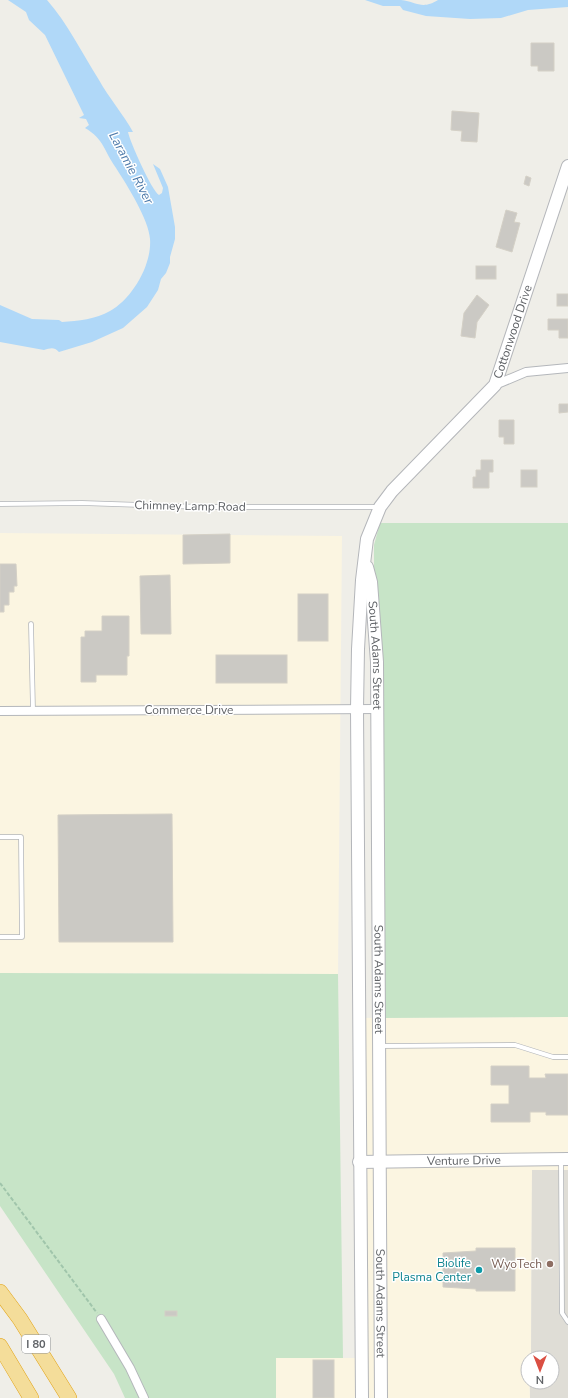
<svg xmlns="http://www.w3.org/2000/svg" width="568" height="1398" viewBox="0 0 568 1398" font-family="'Nunito Sans',sans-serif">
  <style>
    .commercial { fill: #fbf5e1 }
    .education { fill: #dfddd6 }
    .green { fill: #c7e4c7 }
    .water { fill: #b0d8f8 }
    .building { fill: #cbc9c4; stroke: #d4d0c6 }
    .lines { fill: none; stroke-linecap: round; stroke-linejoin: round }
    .lane-casing { stroke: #b4b7bb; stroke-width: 5.5 }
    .street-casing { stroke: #b4b7bb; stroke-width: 10 }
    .secondary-casing { stroke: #b4b6ba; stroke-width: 14 }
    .highway-casing { stroke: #e2a315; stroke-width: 16 }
    .path { stroke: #a0c5ab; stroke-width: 2; stroke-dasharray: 4 2; stroke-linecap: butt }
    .lane { stroke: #fff; stroke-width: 4 }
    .street { stroke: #fff; stroke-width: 8 }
    .secondary { stroke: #fff; stroke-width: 12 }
    .highway { stroke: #f4dd9a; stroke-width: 15 }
    .education-dot { fill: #8d6e63; stroke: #fff; stroke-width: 1.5 }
    .culture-dot { fill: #0f9aa8; stroke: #fff; stroke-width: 1.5 }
    .labels { text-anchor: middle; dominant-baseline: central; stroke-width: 3; stroke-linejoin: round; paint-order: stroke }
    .shield { fill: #fff; stroke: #8f9194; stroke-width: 1 }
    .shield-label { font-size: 11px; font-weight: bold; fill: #5f6266 }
    .street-label { font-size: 12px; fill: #5f6266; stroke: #fff }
    .culture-label { font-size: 12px; fill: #0d838f; stroke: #fff; text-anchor: end }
    .education-label { font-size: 12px; fill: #785e54; stroke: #fff; text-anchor: end }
    .water-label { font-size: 13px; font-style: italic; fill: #4c79a9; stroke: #fff }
  </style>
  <rect width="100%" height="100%" fill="#efeee8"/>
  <g class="commercial">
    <polygon points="0,533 342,536 338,974 0,973"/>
    <polygon points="568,1017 568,1170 532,1170 531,1358 528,1358 530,1398 276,1398 276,1358 358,1358 354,1018"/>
  </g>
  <polygon class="education" points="532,1170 568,1170 568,1398 530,1398 530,1382 552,1382 552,1358 531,1358"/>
  <g class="green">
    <polygon points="380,523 568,523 568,1017 383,1018 374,577 374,545"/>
    <polygon points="0,973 338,974 343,1358 276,1358 276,1398 125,1398 114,1374 0,1206"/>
  </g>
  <g class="water">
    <path d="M 8,0 L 47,0 C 68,24 82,53 99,80 C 109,98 123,114 133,132 L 128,132 C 130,142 152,191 159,195 L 162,193 L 163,188 L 153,164 L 160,169 L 168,187 L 175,227 L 175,239 L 170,257 L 170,263 L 166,273 L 161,279 L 158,290 L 147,307 L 123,328 L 92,342 L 59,352 C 54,347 51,348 44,350 L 0,342 L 0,305 L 32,319 L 59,320 L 62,322 C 78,321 96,319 110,311 C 132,299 152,265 150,239 C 149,220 127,185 116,168 C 104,151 104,139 85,128 L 89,125 L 86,119 L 79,118 L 84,115 L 45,35 L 29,20 L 26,12 Z"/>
    <path d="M 365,0 C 377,0 390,0 401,0 C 417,2 422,10 438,0 L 568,0 L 568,7 L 528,10 L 501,18 L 470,19 L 426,16 L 403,10 L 400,6 L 383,6 Z"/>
  </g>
  <g class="building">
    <polygon points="531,43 554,43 554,71 538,71 538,66 531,66"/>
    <polygon points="452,111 479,113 477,142 461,141 462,131 451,130"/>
    <polygon points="526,176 531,178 529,186 524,184"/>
    <polygon points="506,210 517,213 514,222 520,223 512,252 496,247"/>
    <rect x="476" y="266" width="20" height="13"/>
    <rect x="557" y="294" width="11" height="12"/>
    <polygon points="477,295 489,305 477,322 475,338 461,336 464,313"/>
    <polygon points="548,319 568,319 568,338 559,338 559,330 548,330"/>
    <polygon points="559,404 568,404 568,412 559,413"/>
    <polygon points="499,420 514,420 514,444 504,444 504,437 499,437"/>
    <polygon points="481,460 493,460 493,472 489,472 489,488 473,488 473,477 476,477 476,470 481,470"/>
    <rect x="521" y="470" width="16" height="17"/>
    <polygon points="230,534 230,563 183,564 183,535"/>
    <polygon points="0,564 16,564 17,586 14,586 14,592 9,592 9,605 4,605 4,612 0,612"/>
    <polygon points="170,575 171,634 141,634 140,576"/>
    <rect x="298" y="594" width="30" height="47"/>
    <polygon points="102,616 129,616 129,656 127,656 127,675 96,675 96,682 81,682 81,637 85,637 85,631 102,631"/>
    <rect x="216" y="655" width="71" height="28"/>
    <polygon points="172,814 173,942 59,942 58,815"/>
    <polygon points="491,1066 529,1066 529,1078 546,1078 545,1074 568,1074 568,1115 546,1115 546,1112 530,1112 530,1122 491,1122 491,1104 509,1104 509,1085 491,1085"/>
    <polygon points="476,1248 515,1248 515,1291 476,1291 476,1289 443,1287 443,1253 476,1251"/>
    <rect x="165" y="1311" width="12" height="5"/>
    <rect x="313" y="1360" width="21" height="38"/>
  </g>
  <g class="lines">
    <defs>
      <g id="lane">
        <polyline points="0,504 82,503 201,507 378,507"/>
        <polyline points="31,624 33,711"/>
        <polyline points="0,837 21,837 22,937 0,937"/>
        <polyline points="381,1046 515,1045 553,1057 568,1057"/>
        <polyline points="561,1160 562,1313 568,1322"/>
      </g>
      <g id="street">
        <polyline points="495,385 526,372 568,368"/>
        <polyline points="0,711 377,709"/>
        <polyline points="101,1319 130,1368 144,1398"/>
      </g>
      <g id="secondary">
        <path id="s1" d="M 367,567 L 371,582 L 377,662 L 381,1398"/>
        <path id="s2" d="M 359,1162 L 568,1159"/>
        <path id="s3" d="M 362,1398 L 357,709 L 358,649 L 362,580 L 367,539 L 380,507 L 392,491 L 495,385 L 568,166"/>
      </g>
      <g id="highway">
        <polyline points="0,1292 20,1319 69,1398"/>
        <polyline points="0,1346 31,1398"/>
      </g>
    </defs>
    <use href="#lane" class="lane-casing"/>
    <use href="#street" class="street-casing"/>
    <use href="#secondary" class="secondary-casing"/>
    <use href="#highway" class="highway-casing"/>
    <polyline class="path" points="0,1183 97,1313"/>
    <use href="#lane" class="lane"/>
    <use href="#street" class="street"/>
    <use href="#secondary" class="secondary"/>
    <use href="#highway" class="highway"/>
  </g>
  <circle class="education-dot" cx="550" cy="1264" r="4"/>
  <circle class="culture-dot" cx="479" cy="1270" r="4"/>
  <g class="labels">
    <rect class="shield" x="22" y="1335" width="28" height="18" rx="3"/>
    <g class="shield-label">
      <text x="36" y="1344">I 80</text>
    </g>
    <g class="street-label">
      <text stroke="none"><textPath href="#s3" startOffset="1118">Cottonwood Drive</textPath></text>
      <text transform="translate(190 506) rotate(1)">Chimney Lamp Road</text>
      <text stroke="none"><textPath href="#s1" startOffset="89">South Adams Street</textPath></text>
      <text x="189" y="710">Commerce Drive</text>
      <text stroke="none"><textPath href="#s1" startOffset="413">South Adams Street</textPath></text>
      <text stroke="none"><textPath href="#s2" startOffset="105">Venture Drive</textPath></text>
      <text stroke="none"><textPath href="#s1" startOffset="737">South Adams Street</textPath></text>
    </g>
    <g class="culture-label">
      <text x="471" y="1263">Biolife<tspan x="471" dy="14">Plasma Center</tspan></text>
    </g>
    <g class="education-label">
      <text x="542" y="1264">WyoTech</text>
    </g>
    <g class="water-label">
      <text transform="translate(131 168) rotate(62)">Laramie River</text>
    </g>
  </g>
  <g transform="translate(540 1370) rotate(180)"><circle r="19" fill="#ffffff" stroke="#bfc0c2"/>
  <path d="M0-3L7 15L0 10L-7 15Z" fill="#da4f43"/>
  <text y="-6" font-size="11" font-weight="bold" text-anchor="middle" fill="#5f6266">N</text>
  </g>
</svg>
